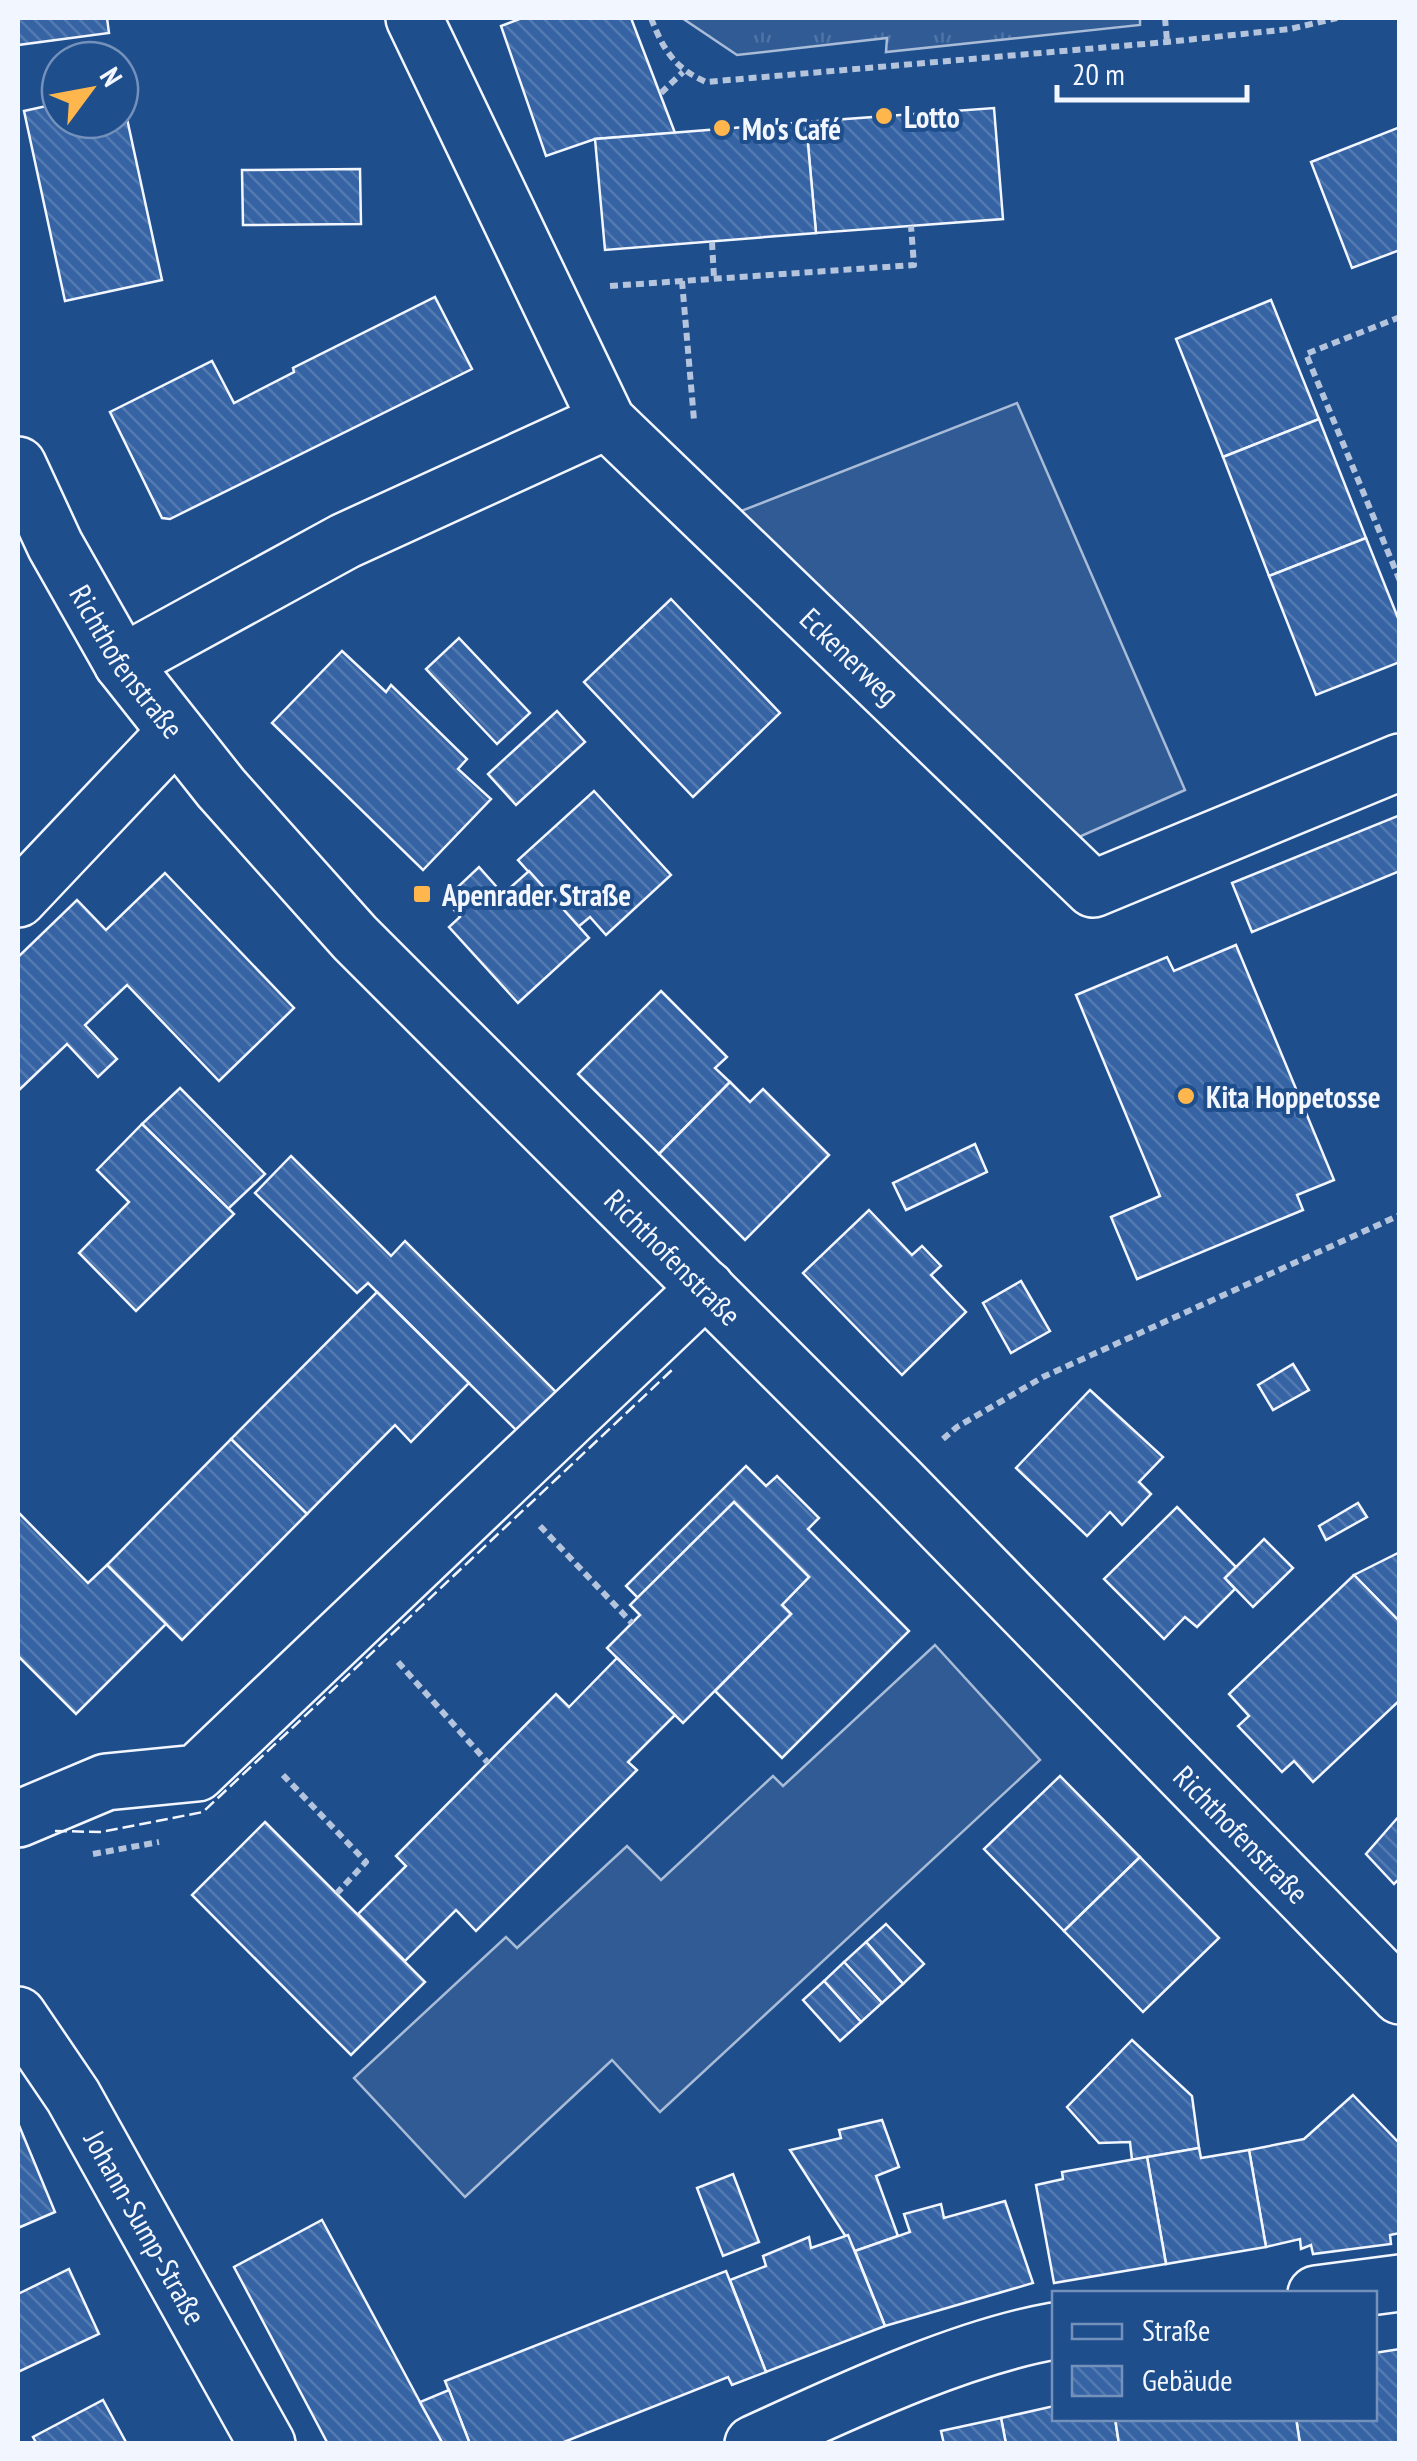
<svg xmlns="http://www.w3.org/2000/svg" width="1417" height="2461" viewBox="0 0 1417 2461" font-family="'PT Sans Narrow',sans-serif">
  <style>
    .park { fill: url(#park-tufts); stroke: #a8bbd7; stroke-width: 2.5 }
    .pitch { fill: #305b95; stroke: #a8bbd7; stroke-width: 2.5 }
    .building { fill: url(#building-back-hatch); stroke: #f2f6ff; stroke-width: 2.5 }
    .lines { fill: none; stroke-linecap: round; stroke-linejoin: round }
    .minor-casing { stroke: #f2f6ff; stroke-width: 60 }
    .path { stroke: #b3c4dc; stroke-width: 6; stroke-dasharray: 8 5; stroke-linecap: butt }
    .minor { stroke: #1f4e8c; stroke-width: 55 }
    .fence { stroke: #f2f6ff; stroke-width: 2.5; stroke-dasharray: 12 5; stroke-linecap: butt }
    .poi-dot { fill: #ffb74d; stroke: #1f4e8c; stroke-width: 4 }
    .labels { text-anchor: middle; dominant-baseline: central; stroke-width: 8; stroke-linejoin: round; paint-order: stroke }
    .poi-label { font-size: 30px; font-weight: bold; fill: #f2f6ff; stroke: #1f4e8c; text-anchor: start }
    .street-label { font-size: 30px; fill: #f2f6ff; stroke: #1f4e8c }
  </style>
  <defs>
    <pattern id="park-tufts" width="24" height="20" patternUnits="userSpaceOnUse" patternTransform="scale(2.5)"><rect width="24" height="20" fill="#305b95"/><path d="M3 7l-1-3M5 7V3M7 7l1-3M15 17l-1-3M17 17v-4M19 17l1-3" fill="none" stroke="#4e73a5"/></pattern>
    <pattern id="building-back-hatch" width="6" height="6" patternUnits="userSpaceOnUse" patternTransform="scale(2.5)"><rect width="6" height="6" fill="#3563a3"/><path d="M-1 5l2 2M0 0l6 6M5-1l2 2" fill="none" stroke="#537ab1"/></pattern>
  </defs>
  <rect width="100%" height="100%" fill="#1f4e8c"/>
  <polygon class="park" points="682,18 1140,18 1140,25 886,52 887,38 737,55"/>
  <g class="pitch">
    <polygon points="1017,403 1185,790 1070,841 736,513"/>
    <polygon points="935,1645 1040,1760 660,2112 612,2060 465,2197 354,2078 506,1937 517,1948 627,1846 661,1880 773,1776 783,1786"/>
  </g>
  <g class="building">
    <polygon points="18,18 107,18 109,33 18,45"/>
    <polygon points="522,18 631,18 675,133 595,139 546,156 501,26"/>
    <polygon points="121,91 162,280 65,301 24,111 60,103 60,120 120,120"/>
    <polygon points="994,108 1003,219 816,233 806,122"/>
    <polygon points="806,122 816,233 605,250 595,139"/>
    <polygon points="1400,127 1400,250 1352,268 1311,162"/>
    <polygon points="360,169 361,224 243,225 242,170"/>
    <polygon points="435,297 472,369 170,519 162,518 110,412 212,361 234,403 294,372 293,368"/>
    <polygon points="1271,300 1319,419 1223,457 1176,339"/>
    <polygon points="1319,419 1366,538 1269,576 1223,457"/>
    <polygon points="1366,538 1400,623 1400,662 1316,695 1269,576"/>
    <polygon points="671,599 780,713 693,797 584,682"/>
    <polygon points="459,638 530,713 497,744 426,669"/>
    <polygon points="342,651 386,692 391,685 467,759 458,769 491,799 423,870 272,723"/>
    <polygon points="557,711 585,742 516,805 488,774"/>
    <polygon points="594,791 671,875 606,935 590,917 578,927 518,860"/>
    <polygon points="1400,815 1400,871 1252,932 1232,883"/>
    <polygon points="479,867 503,894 529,871 589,938 518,1003 449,927 460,917 445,899"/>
    <polygon points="165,873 294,1008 219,1081 127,985 85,1025 117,1059 98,1077 67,1044 18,1091 18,957 77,900 106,930"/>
    <polygon points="1236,945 1334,1180 1297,1195 1303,1210 1137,1279 1111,1217 1160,1196 1076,995 1167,957 1174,971"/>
    <polygon points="661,991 727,1057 715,1068 730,1082 659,1154 578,1074"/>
    <polygon points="730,1082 750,1102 763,1089 829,1155 745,1240 659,1154"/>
    <polygon points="180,1088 265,1174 228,1209 142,1124"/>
    <polygon points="142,1124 234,1214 136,1311 79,1253 129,1202 97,1170"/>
    <polygon points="975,1144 987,1172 906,1210 893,1183"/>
    <polygon points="291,1156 391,1256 405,1241 560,1396 522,1436 368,1283 357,1293 255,1193"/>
    <polygon points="869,1210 912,1255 922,1246 941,1266 931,1275 966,1312 902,1375 803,1273"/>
    <polygon points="1021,1281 1050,1331 1011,1353 983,1303"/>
    <polygon points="377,1292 469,1383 411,1442 395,1425 307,1514 231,1439"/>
    <polygon points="1293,1364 1309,1390 1273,1410 1258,1385"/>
    <polygon points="1090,1390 1163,1457 1139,1482 1151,1494 1122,1525 1110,1512 1087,1536 1016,1468"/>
    <polygon points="231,1439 307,1514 182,1640 107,1565"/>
    <polygon points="746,1466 766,1486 777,1476 819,1518 808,1529 909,1631 782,1758 715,1691 791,1614 782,1605 809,1577 734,1502 638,1598 626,1586"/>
    <polygon points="734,1502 809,1577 782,1605 791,1614 683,1723 607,1648 640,1615 630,1605"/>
    <polygon points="1358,1503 1367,1517 1326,1540 1319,1526"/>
    <polygon points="1177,1507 1236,1567 1225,1578 1235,1589 1197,1627 1185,1617 1164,1639 1104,1579"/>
    <polygon points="18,1512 88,1583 107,1565 166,1624 76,1714 18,1656"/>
    <polygon points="1264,1539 1293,1568 1253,1607 1225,1578"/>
    <polygon points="1400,1552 1400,1622 1354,1575"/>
    <polygon points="1354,1575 1400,1622 1400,1700 1313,1782 1294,1761 1282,1772 1238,1726 1249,1716 1229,1694"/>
    <polygon points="617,1658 675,1715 628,1762 637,1770 476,1931 456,1910 405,1961 358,1914 406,1866 396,1856 556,1694 569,1707"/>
    <polygon points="1060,1776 1140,1857 1064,1931 984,1849"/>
    <polygon points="1400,1815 1400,1878 1394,1884 1366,1854"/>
    <polygon points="265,1822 425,1982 351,2055 192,1895"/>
    <polygon points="1140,1857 1219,1938 1143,2012 1064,1931"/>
    <polygon points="886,1924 924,1964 903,1984 866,1942"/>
    <polygon points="866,1942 903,1984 882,2003 844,1962"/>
    <polygon points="844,1962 882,2003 861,2022 824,1981"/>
    <polygon points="824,1981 861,2022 840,2041 803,2000"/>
    <polygon points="1132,2040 1192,2096 1199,2148 1132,2160 1130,2142 1099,2143 1067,2107"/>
    <polygon points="1353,2095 1400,2144 1400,2233 1390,2235 1391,2244 1313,2254 1311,2245 1301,2249 1300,2239 1266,2247 1249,2150 1304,2139"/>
    <polygon points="882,2120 899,2167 876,2176 898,2236 855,2251 790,2150 841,2138 839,2130"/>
    <polygon points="18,2123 55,2212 18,2228"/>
    <polygon points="1199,2148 1201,2158 1249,2150 1266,2247 1166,2264 1147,2157"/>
    <polygon points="1147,2157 1166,2264 1054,2283 1036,2185 1063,2179 1062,2172"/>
    <polygon points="733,2174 759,2242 723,2256 697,2188"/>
    <polygon points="1005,2201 1033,2283 885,2326 855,2251 910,2232 904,2214 941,2204 944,2218"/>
    <polygon points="322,2220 420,2402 443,2444 328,2444 234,2267"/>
    <polygon points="848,2235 885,2326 766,2372 730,2280 766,2266 763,2256 809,2237 811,2248"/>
    <polygon points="69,2269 99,2334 18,2372 18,2294"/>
    <polygon points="726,2271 766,2372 732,2385 728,2377 559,2444 470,2444 445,2381"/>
    <polygon points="1400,2349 1400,2444 1300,2444 1296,2418 1374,2418 1374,2353"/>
    <polygon points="449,2390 470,2444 443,2444 420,2402"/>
    <polygon points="103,2400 127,2444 37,2444 33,2437"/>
    <polygon points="1054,2406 1054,2418 1115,2418 1119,2444 1006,2444 1001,2418"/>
    <polygon points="1001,2418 1006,2444 944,2444 941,2431"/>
    <polygon points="1115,2418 1296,2418 1300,2444 1119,2444"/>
  </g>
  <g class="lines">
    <defs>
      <g id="minor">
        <path id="s1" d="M 414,18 L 607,421 L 1093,889 L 1400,762"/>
        <path id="s2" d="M 18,465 L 55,545 L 122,663 L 221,788 L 355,938 L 899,1482 L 1400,1996"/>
        <polyline points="122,663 345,541 607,421"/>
        <polyline points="18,899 176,732"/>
        <polyline points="18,1819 106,1782 197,1773 706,1288"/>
        <path id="s3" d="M 18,2015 L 73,2096 L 267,2444"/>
        <polyline points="1316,2294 1400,2283"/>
        <path d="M 753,2444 C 843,2403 958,2348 1054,2331"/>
      </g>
    </defs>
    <use href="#minor" class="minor-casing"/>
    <g class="path">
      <path d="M 651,18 C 663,49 674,68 706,82 L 1167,42 L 1290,29 L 1337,18"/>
      <polyline points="1165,18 1167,41"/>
      <polyline points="661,93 683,72"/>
      <polyline points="712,242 714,278"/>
      <polyline points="682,281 694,420"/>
      <polyline points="610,286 914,265 911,226"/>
      <polyline points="1400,317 1306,354 1400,581"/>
      <polyline points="943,1439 957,1427 1043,1377 1400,1215"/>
      <polyline points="540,1526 632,1623"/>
      <polyline points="398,1662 488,1763"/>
      <polyline points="283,1775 366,1862 337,1893"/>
      <polyline points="93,1854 159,1842"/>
    </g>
    <use href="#minor" class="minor"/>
    <polyline class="fence" points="55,1831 101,1832 203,1812 672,1370"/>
  </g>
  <g class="poi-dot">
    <circle cx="884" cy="116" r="10"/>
    <circle cx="722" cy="128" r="10"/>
    <rect x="412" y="884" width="20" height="20" rx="5"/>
    <circle cx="1186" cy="1096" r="10"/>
  </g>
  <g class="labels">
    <g class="poi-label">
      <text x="904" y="116">Lotto</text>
      <text x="742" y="128">Mo's Café</text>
      <text x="442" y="894">Apenrader Straße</text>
      <text x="1206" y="1096">Kita Hoppetosse</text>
    </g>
    <g class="street-label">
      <text stroke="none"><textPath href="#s1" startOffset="785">Eckenerweg</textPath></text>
      <text stroke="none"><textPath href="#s2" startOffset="225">Richthofenstraße</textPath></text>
      <text stroke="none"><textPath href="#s2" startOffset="1035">Richthofenstraße</textPath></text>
      <text stroke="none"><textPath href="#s2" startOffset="1845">Richthofenstraße</textPath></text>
      <text stroke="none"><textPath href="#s3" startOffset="248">Johann-Sump-Straße</textPath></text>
    </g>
  </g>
  <rect width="1417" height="2461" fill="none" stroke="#f2f6ff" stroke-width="40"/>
  <rect x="1052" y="2291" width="325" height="130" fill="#1f4e8c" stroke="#7391ba" stroke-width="2.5"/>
  <rect x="1072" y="2324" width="50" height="15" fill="#1f4e8c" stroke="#7391ba" stroke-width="2.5"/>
  <text x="1142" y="2341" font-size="30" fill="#f2f6ff">Straße</text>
  <rect x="1072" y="2366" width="50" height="30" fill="url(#building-back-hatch)" stroke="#7391ba" stroke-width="2.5"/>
  <text x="1142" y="2391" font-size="30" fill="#f2f6ff">Gebäude</text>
  <g transform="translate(90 90) rotate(58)"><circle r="48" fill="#1f4e8c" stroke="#7391ba" stroke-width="2.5"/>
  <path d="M0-8L18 38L0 25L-18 38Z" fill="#ffb74d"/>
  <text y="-15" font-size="28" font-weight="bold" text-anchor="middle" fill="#f2f6ff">N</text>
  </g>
  <path d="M1057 85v15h190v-15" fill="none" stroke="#f2f6ff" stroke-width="5"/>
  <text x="1072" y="85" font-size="30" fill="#f2f6ff" stroke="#1f4e8c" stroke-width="8" paint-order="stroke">20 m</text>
</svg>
